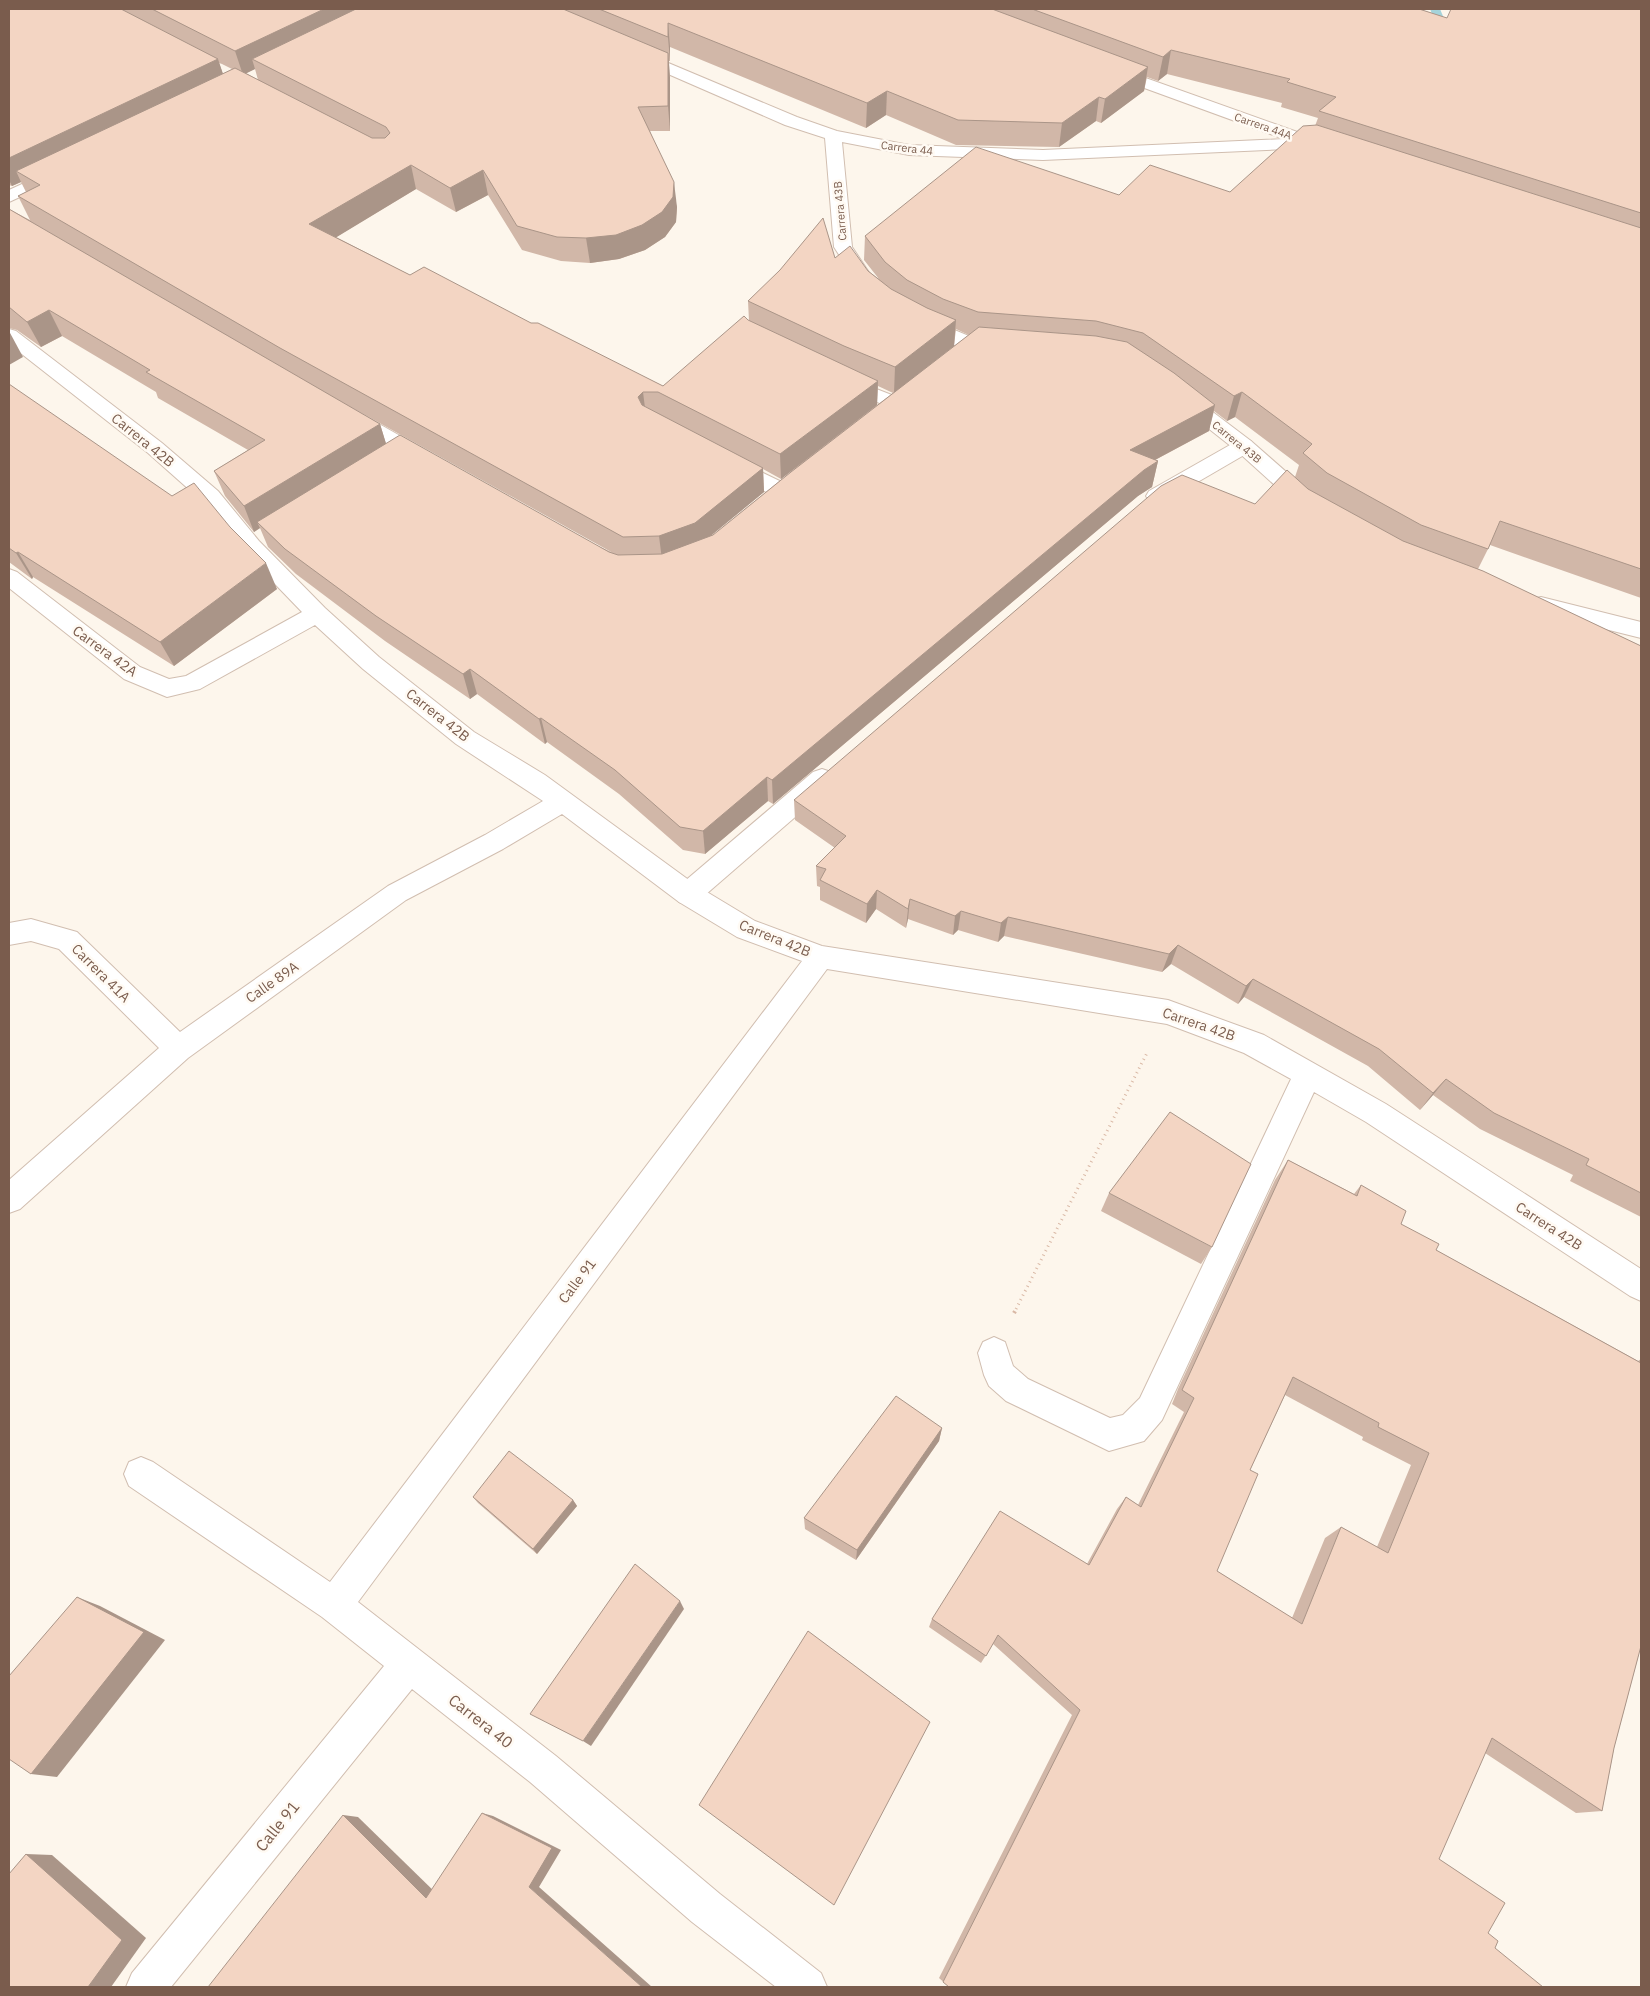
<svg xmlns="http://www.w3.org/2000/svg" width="1650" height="1996" viewBox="0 0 1650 1996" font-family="'IBM Plex Sans',sans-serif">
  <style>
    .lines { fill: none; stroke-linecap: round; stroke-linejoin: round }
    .stream { fill: #a5d3da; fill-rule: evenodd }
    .pedestrian-casing { stroke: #d1beb0; stroke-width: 2 }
    .minor-casing { stroke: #d1beb0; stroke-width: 2 }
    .path-far1 { stroke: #d9b8a5; stroke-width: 3; stroke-dasharray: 1 4; stroke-linecap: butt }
    .path { stroke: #d9b8a5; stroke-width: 4; stroke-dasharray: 2 5; stroke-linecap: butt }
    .pedestrian { fill: #fff; fill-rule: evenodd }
    .minor { fill: #fff; fill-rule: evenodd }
    .wall { fill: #d1b7a8; fill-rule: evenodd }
    .shaded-wall { fill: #aa9588 }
    .building { fill: #f3d5c3; stroke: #aa9588; fill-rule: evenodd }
    .labels { text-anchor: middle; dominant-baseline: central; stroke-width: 5; stroke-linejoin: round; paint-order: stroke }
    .far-street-label { font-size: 11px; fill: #7a5c4d; stroke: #fffaf3 }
    .street-label { font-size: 14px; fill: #7a5c4d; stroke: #fffaf3 }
    .near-street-label { font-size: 16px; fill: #7a5c4d; stroke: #fffaf3 }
  </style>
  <rect width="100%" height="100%" fill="#fdf6ec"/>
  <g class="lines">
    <polygon class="stream" points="1430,9 1440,9 1451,35 1449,37 1446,38 1441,35"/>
    <defs>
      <g id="pedestrian">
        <polygon points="1244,439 1251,441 1254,446 1251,451 1165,501 1157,503 1149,501 1146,496 1149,491 1237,441"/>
        <polygon points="822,769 831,772 834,779 831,786 697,902 688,905 679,902 675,894 679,886 813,772"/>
      </g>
      <g id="minor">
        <polygon points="635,49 797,117 837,131 909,145 1043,150 1284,139 1106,74 1104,71 1106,68 1112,66 1303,134 1305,138 1317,139 1320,143 1317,147 1311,148 1043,160 909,155 842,142 852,247 874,280 872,284 865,286 858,284 834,247 825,138 785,125 629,57 627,54 629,51"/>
        <polygon points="57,168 63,169 66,173 63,177 9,202 9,190"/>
        <path d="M 921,316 L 976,339 L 1005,343 L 1008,347 L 1005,351 C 973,359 942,339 914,326 L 911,322 L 914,318 Z"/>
        <polygon points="9,329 16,331 162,443 218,491 259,541 325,608 379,657 474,732 545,775 697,886 755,921 822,946 1168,1000 1264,1035 1386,1104 1641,1269 1641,1301 1630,1296 1366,1122 1314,1092 1162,1420 1144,1441 1109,1451 1006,1401 989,1386 984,1375 978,1353 983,1342 994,1337 1005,1342 1013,1366 1028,1379 1110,1418 1123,1415 1140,1398 1291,1079 1244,1053 1167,1024 827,969 358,1602 556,1756 720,1894 821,1973 827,1987 776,1987 692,1922 530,1782 412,1689 171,1987 126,1987 132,1973 384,1666 322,1617 129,1486 124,1474 129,1462 141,1457 153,1462 330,1582 802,961 737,937 679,902 562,814 503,849 406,900 188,1058 20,1209 9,1213 9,1180 159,1048 59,949 31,941 9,945 9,923 31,919 77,932 180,1032 388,886 485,835 543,801 456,744 363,669 315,625 200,689 167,697 124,679 9,588 9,569 17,572 140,667 169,679 186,676 302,612 243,551 202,501 148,453 9,344"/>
        <polygon points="843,376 902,399 905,403 902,407 895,409 836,386 833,382 836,378"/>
        <polygon points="1182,392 1189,394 1251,441 1316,498 1319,503 1316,508 1308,510 1300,508 1237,451 1175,402 1172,398 1175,394"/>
        <polygon points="351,411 358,412 432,454 435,459 432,464 425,466 418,464 344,422 341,417 344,412"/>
        <polygon points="730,457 790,486 793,491 790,496 782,498 774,496 723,469 719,464 723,459"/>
        <polygon points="1541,597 1641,622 1641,638 1533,611 1530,605 1533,599"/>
      </g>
    </defs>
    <use href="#pedestrian" class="pedestrian-casing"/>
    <use href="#minor" class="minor-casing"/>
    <polyline class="path-far1" points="1016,1309 1148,1051"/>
    <polyline class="path" points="1014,1313 1017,1308"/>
    <use href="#pedestrian" class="pedestrian"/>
    <use href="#minor" class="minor"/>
  </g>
  <g class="wall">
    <path d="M 9,9 L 1419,9 L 1447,18 L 1641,9 L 1641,598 L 1490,545 L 1478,569 L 1641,646 L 1641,1217 L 1570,1181 L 1573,1175 L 1480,1129 L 1433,1095 L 1420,1110 L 1368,1066 L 1244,997 L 1238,1004 L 1171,964 L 1162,972 L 1004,936 L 998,942 L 958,930 L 953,935 L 908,919 L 906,928 L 876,909 L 866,923 L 820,900 L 820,887 L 817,886 L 816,866 L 835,848 L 795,820 L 794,800 L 1255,504 L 1295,477 L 1299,465 L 1235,417 L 1227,421 L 1214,411 L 1209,431 L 1155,460 L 1158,461 L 1152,487 L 1138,496 L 773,804 L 768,801 L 705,854 L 683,850 L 619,794 L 547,742 L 545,744 L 477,694 L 470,699 L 385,641 L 296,574 L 268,547 L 260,528 L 254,532 L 225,496 L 214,471 L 248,450 L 158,398 L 156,392 L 62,336 L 41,347 L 17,330 L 9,328 L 9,209 L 30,220 L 18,196 L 26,192 L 21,182 L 12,186 L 9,185 ZM 670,47 L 866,128 L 886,115 L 956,145 L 1059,147 L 1096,121 L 1101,123 L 1144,91 L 1147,77 L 1158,81 L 1167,74 L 1282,103 L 1281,107 L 1318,118 L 1315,126 L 1230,192 L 1119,195 L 865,236 L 864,260 L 879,279 L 868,271 L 835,258 L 748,301 L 749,321 L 748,320 L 663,386 L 531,323 L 410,275 L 336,237 L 416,189 L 456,212 L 488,195 L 522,250 L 561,261 L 590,263 L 619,259 L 645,250 L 665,237 L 676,222 L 677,207 L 650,131 L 670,131 L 670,78 L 669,61 L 670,61 ZM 219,63 L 222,64 L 232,69 L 223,74 ZM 255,69 L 258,80 L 246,73 ZM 956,329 L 969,335 L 954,346 ZM 878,386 L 893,393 L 877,405 ZM 349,406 L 613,553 L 386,444 L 380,424 ZM 804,461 L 713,535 L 712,535 L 764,492 L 763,469 L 781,479 Z"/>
    <polygon points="9,384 277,589 174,666 33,577 32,579 9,562"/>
    <path d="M 1288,1160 L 1354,1194 L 1361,1185 L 1401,1224 L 1436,1250 L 1638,1361 L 1641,1359 L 1641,1646 L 1614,1748 L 1602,1811 L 1576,1813 L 1485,1753 L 949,1987 L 939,1978 L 1072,1715 L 993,1644 L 981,1663 L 929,1627 L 932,1619 L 1087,1564 L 1117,1509 L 1126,1497 L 1138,1505 L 1184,1412 L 1172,1404 L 1178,1389 L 1275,1180 ZM 1285,1395 L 1363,1437 L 1362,1440 L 1411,1465 L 1377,1547 L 1341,1527 L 1325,1538 L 1292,1618 L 1217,1571 L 1250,1470 Z"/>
    <polygon points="1109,1193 1212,1247 1201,1264 1101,1211"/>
    <polygon points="942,1428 939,1441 856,1560 805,1529 804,1518"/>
    <polygon points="473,1497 573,1500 577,1506 537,1554 478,1503"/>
  </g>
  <g class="shaded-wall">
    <polygon points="324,9 379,9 252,59 255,69 243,75 235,51"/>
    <polygon points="668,23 670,47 670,61 668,37"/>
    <polygon points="1171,50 1167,74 1158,81 1163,57"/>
    <polygon points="668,53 670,78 670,131 668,106"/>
    <polygon points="218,59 226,83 16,171 21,182 12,186 9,180 9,158"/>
    <polygon points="1148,67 1144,91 1101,123 1105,99"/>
    <polygon points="887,91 886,115 866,128 867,103"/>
    <polygon points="1099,97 1096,121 1059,147 1062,123"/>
    <polygon points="411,165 416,189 317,249 309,224"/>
    <polygon points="483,170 488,195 456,212 450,188"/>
    <polygon points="674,182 677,207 676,222 665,237 645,250 619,259 590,263 586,238"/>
    <polygon points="49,310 62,336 41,347 27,322"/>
    <polygon points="956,320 954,346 894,393 895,367"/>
    <polygon points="9,331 23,357 9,365"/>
    <polygon points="878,381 877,405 781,479 780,454"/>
    <polygon points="643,392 646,416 638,397"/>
    <polygon points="1242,392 1235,417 1227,421 1234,396"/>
    <polygon points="1215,405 1209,431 1125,476 1130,450"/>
    <polygon points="380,424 388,450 257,522 260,528 254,532 244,506"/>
    <polygon points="1158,461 1152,487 1138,496 773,804 772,780 1144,470"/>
    <polygon points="763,468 764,492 697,547 662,560 659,536"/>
    <polygon points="18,552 33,577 32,579 16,553"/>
    <polygon points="266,563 277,589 174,666 160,642"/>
    <polygon points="470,669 477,694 470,699 463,674"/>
    <polygon points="541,718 547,742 545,744 539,719"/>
    <polygon points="767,777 768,801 705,854 703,831"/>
    <polygon points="877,890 876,909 866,923 867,904"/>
    <polygon points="910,899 908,919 906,928 908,909"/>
    <polygon points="961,911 958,930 953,935 955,916"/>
    <polygon points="1008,917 1004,936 998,942 1001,923"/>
    <polygon points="1178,945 1171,964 1162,972 1169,954"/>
    <polygon points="1253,979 1244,997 1238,1004 1246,986"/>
    <polygon points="1446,1079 1433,1095 1420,1110 1433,1093"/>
    <polygon points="942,1428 939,1441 856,1560 857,1550"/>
    <polygon points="573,1500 577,1506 537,1554 533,1549"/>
    <polygon points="77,1597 100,1606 165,1640 57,1777 31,1774"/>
    <polygon points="680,1601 684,1609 591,1746 583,1741"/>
    <polygon points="482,1813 493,1816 561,1850 539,1887 652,1987 642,1987 529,1887"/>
    <polygon points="343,1815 358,1817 440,1897 426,1898"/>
    <polygon points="26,1854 52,1855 146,1938 111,1987 88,1987"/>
  </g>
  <g class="building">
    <polygon points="9,9 121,9 218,59 9,158"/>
    <polygon points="152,9 324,9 235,51"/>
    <polygon points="356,9 563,9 668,53 668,106 638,107 674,182 673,197 662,212 642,225 616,235 586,238 557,237 517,226 483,170 450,188 411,165 309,224 410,275 424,267 531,323 538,323 663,386 744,316 748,320 878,381 780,454 658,392 643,392 638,397 642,405 763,468 695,523 659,536 623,537 280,348 18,196 40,185 16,171 235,68 372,138 385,138 390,133 386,127 252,59"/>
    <polygon points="599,9 992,9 1148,67 1105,99 1099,97 1062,123 958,120 887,91 867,103 668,23 668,37"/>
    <polygon points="1032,9 1419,9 1447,18 1451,9 1641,9 1641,213 1319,111 1336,97 1287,82 1290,79 1171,50 1163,57"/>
    <polygon points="1317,125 1641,228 1641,569 1500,521 1488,549 1421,525 1327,473 1303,453 1312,444 1242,392 1234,396 1143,333 1096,321 978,312 943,299 907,280 885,262 865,236 976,147 1119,195 1150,165 1230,192 1303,126"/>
    <polygon points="9,209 380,424 244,506 214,471 265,440 146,372 150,370 49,310 27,322 9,307"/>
    <polygon points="823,218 835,258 850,246 868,271 891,289 927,308 956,320 895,367 844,346 748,301 780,270"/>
    <polygon points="979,327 1096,336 1127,342 1174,373 1215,405 1130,450 1158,461 1144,470 772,780 767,777 703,831 680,827 615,770 541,718 539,719 470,669 463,674 376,616 285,549 257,522 400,435 609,552 618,555 662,554 713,535 791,472"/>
    <polygon points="9,384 172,496 194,483 230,527 266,563 160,642 18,552 16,553 9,548"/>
    <polygon points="1287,470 1308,489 1403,541 1483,571 1641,646 1641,1193 1586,1165 1589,1159 1494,1113 1446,1079 1433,1093 1379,1049 1253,979 1246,986 1178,945 1169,954 1008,917 1001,923 961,911 955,916 910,899 908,909 877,890 867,904 820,880 826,869 816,866 846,836 794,800 1161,486 1182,475 1255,504"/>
    <polygon points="1170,1112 1251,1164 1212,1247 1109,1193"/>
    <path d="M 1288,1160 L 1357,1196 L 1361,1185 L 1406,1211 L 1401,1224 L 1439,1244 L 1436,1250 L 1641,1363 L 1641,1646 L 1614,1748 L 1602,1811 L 1492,1738 L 1439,1859 L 1505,1903 L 1488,1933 L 1498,1941 L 1495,1948 L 1543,1987 L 949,1987 L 943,1982 L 1080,1710 L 998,1635 L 986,1656 L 932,1619 L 1000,1511 L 1089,1565 L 1126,1497 L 1141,1507 L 1194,1398 L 1182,1390 L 1189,1375 ZM 1293,1377 L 1379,1423 L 1378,1427 L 1429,1453 L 1388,1553 L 1341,1527 L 1302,1624 L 1217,1571 L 1258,1474 L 1250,1470 Z"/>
    <polygon points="896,1396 942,1428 857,1550 804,1518"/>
    <polygon points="509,1451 573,1500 533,1549 473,1497"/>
    <polygon points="635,1564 680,1601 583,1741 530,1714"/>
    <polygon points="77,1597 144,1632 31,1774 9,1759 9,1676"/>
    <polygon points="808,1631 930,1722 834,1905 699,1805"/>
    <polygon points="482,1813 552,1848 529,1887 642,1987 208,1987 343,1815 426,1898"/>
    <polygon points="26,1854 122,1940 88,1987 9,1987 9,1874"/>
  </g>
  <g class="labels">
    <g class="far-street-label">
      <text transform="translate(1263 126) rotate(19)">Carrera 44A</text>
      <text transform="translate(907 148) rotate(7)">Carrera 44</text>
      <text transform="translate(840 211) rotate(-95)">Carrera 43B</text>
      <text transform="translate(1237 442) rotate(39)">Carrera 43B</text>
    </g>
    <g class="street-label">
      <text transform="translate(143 440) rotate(39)">Carrera 42B</text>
      <text transform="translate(105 651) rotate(36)">Carrera 42A</text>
      <text transform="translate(438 715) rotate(38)">Carrera 42B</text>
      <text transform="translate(775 938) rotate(22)">Carrera 42B</text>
      <text transform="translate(101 973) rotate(45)">Carrera 41A</text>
      <text transform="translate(272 982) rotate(-35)">Calle 89A</text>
      <text transform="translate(1199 1024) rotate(19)">Carrera 42B</text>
      <text transform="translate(1549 1226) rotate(33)">Carrera 42B</text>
      <text transform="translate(577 1281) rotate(-53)">Calle 91</text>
    </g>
    <g class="near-street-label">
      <text transform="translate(481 1721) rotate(38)">Carrera 40</text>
      <text transform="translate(277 1826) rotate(-51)">Calle 91</text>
    </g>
  </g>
  <rect width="1650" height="1996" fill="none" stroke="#7a5c4d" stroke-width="20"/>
</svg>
